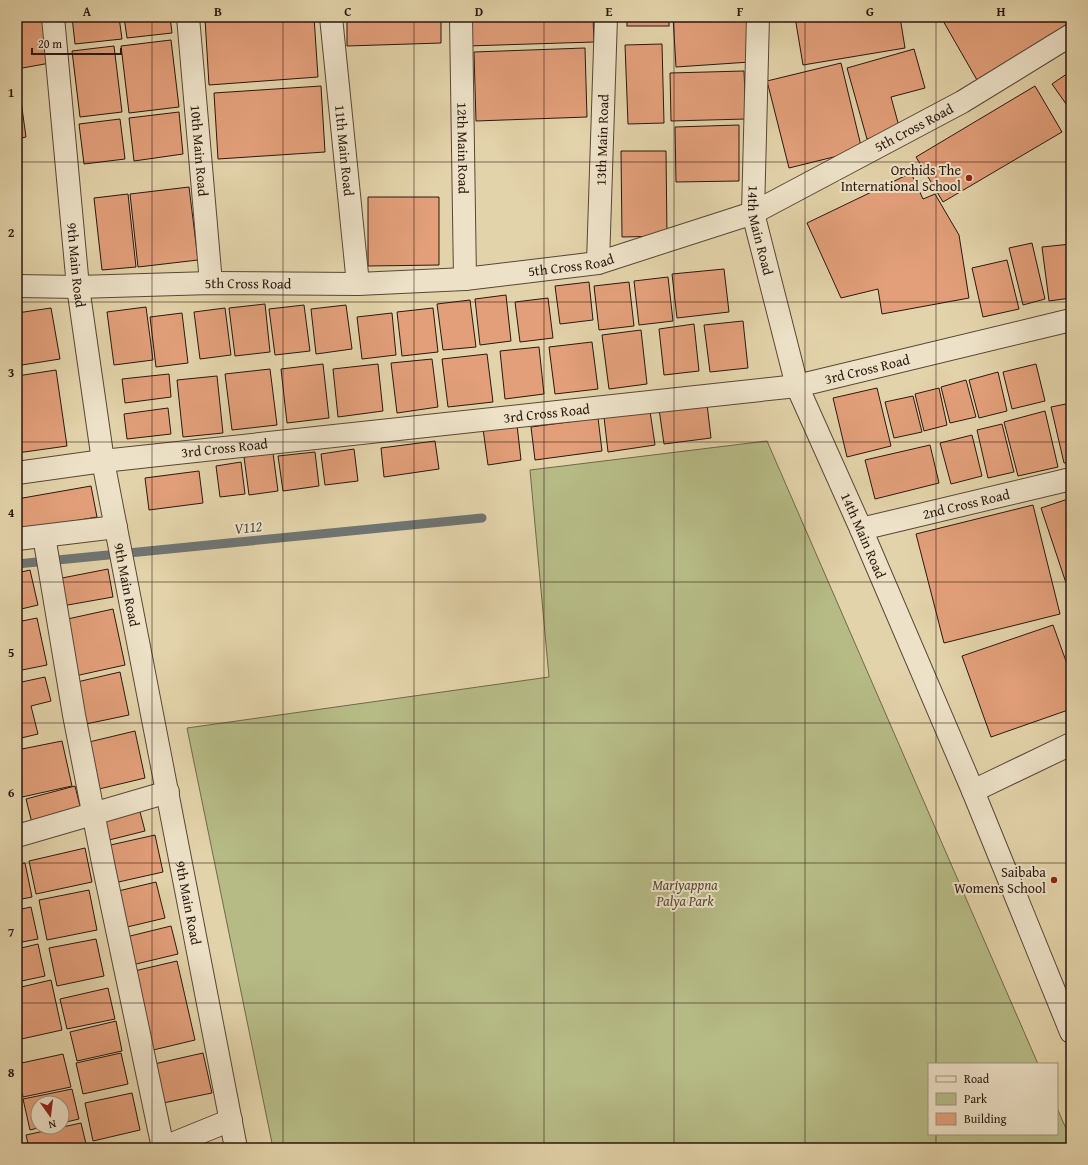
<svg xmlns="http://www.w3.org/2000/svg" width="1088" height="1165" viewBox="0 0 1088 1165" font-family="'Gentium Book Plus',serif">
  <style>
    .green { fill: #b6bb86; stroke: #70694a }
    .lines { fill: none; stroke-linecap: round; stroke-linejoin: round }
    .stream { stroke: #6f7573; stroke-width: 9 }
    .building { fill: #e29f7a; stroke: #2b170f }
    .minor-casing { stroke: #594636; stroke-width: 24 }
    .minor { stroke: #ede2c8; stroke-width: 22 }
    .grid { fill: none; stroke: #2b170f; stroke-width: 1; stroke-opacity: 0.55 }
    .poi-dot { fill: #8f2418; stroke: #ede2c8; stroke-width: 1.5 }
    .labels { text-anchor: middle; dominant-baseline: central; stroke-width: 4; stroke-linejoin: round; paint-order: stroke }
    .street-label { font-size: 14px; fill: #2b170f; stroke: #ede2c8 }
    .poi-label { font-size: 14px; fill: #2b170f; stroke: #ede2c8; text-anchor: end }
    .park-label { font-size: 14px; font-style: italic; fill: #554833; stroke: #ede2c8 }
    .water-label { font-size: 15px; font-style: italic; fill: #4d4641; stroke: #ede2c8 }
    .neatline { fill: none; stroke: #2b170f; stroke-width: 1.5 }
    .grid-label { font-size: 13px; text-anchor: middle; font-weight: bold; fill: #2b170f }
  </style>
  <rect width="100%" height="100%" fill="#e3d3aa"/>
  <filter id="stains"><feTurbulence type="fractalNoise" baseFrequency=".005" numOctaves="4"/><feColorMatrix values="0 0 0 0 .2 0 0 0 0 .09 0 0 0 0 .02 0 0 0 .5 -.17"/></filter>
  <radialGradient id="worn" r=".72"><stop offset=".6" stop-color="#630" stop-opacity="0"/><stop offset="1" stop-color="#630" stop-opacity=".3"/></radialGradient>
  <polygon class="green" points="767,441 1038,1064 929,1064 929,1134 1057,1134 1057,1108 1071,1140 1071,1148 273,1148 187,728 549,677 530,470"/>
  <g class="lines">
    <polyline class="stream" points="17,564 482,518"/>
  </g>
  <g class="building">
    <polygon points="17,17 43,17 50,63 17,69"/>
    <polygon points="72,17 119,17 122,39 75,44"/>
    <polygon points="124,17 170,17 172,33 127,38"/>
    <polygon points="239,17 314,17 318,77 209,85 205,19"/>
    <polygon points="347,17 441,17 441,43 347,46"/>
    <polygon points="466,17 593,17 594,42 467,46"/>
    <rect x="627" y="17" width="42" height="9"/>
    <polygon points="673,17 747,17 750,62 676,67"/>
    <polygon points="795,17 900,17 905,48 803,65"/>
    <polygon points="947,17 1071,17 1071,27 977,80 942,19"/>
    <polygon points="171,40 179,107 129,113 121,46"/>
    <polygon points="662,44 664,123 628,124 625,45"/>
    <polygon points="114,46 122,112 80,117 72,51"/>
    <polygon points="585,48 587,117 476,121 474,52"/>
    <polygon points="914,49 925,88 891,97 900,130 867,139 847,68"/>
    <polygon points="841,63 862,150 789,168 767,81"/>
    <polygon points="744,71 746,119 671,121 670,73"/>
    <polygon points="1071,71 1071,111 1052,84"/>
    <polygon points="321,86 325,152 218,159 214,93"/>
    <polygon points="1035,86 1062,132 943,202 916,157"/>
    <polygon points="21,101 26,137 17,139 17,102"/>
    <polygon points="179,112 183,154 134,161 129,118"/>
    <polygon points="120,119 125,159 84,164 79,124"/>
    <polygon points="739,125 739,181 676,182 675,127"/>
    <polygon points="621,151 666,151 667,236 622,237"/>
    <polygon points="911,173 923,199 935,194 959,235 969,298 882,314 878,289 841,298 807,223"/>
    <polygon points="189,187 198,260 138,267 130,194"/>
    <polygon points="128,194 136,267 102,270 94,198"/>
    <polygon points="368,197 439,197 439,265 368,266"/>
    <polygon points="1032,243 1045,299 1023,305 1009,248"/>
    <polygon points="1071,244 1071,298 1049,301 1042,247"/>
    <polygon points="1007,260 1019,309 983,317 972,268"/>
    <polygon points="724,269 729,312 677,318 672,274"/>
    <polygon points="668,277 673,321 639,325 634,281"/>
    <polygon points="589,282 593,320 560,324 555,286"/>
    <polygon points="629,282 634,326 599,330 594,286"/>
    <polygon points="506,295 511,341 480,345 475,299"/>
    <polygon points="548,298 553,338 520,342 515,302"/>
    <polygon points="470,300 476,347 443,350 437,304"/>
    <polygon points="265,304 270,352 235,356 229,308"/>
    <polygon points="304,305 310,351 275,355 269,309"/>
    <polygon points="346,305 352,349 316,354 311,309"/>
    <polygon points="146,307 153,360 114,365 107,312"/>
    <polygon points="51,308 60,359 22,365 17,332 17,313"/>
    <polygon points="225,308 231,355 200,359 194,312"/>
    <polygon points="433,308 438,352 402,356 397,312"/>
    <polygon points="182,313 188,363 156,367 150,317"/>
    <polygon points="392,313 396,355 362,359 357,317"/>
    <polygon points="743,321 748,368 710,372 704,325"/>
    <polygon points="694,324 699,371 664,375 659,329"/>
    <polygon points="641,330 647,384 609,389 602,335"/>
    <polygon points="592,342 598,389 555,394 549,347"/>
    <polygon points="539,347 544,394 505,399 500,351"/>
    <polygon points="487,354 493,402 448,407 442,359"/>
    <polygon points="432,359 438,407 397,413 391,363"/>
    <polygon points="323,364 329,418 287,423 281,369"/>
    <polygon points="378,364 383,411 338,417 333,369"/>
    <polygon points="1036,364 1045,401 1012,409 1003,372"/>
    <polygon points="270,369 277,425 232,430 225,374"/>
    <polygon points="56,370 67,446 17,453 17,376"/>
    <polygon points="998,372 1007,411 979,418 969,380"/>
    <polygon points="169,374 171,397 125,403 122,379"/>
    <polygon points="217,376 223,433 183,437 177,380"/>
    <polygon points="966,380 976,417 950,423 941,387"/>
    <polygon points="877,388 891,446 847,457 833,398"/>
    <polygon points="939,388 947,425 924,431 915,394"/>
    <polygon points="913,396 922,432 894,438 885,402"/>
    <polygon points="1071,403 1071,462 1064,463 1051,407"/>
    <polygon points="707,404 711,438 664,444 659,409"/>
    <polygon points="168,408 171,434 127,439 124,414"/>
    <polygon points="650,411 655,445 608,452 604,417"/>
    <polygon points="1045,411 1058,467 1018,476 1004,422"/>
    <polygon points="598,418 602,451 535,460 531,427"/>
    <polygon points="1002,424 1014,472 988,478 977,430"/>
    <polygon points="517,425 521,460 488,465 483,429"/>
    <polygon points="972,435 982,476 951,484 940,443"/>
    <polygon points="435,441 439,469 384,477 381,448"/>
    <polygon points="930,445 939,483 875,499 865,460"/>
    <polygon points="354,449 358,481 325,485 321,454"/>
    <polygon points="315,452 319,486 283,491 278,456"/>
    <polygon points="273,453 278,491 249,495 244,457"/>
    <polygon points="241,462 245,494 220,497 216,466"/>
    <polygon points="199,471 203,503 149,510 145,478"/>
    <polygon points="91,486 97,517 17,531 17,499"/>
    <polygon points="1071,498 1071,582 1066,583 1041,508"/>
    <polygon points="1033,505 1060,614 944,643 916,534"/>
    <polygon points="108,569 113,597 62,606 57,579"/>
    <polygon points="30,570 38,605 17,610 17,573"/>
    <polygon points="113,609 125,665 75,676 63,620"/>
    <polygon points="37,618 47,665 17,671 17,622"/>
    <polygon points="1053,625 1071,675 1071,709 991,737 962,656"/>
    <polygon points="120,672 129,715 86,724 77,682"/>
    <polygon points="45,677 51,701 31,706 38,734 17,739 17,683"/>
    <polygon points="135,731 145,778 99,789 89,742"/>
    <polygon points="62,741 72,786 22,797 17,776 17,750"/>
    <polygon points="75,786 82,814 33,827 26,799"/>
    <polygon points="139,808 145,831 105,841 99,818"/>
    <polygon points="155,835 163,872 114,883 106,846"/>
    <polygon points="85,848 92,882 36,894 29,861"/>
    <polygon points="25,863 32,897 17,900 17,864"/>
    <polygon points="156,882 165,918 123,928 114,892"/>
    <polygon points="89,890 97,930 47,940 39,900"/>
    <polygon points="31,907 38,939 17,943 17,910"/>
    <polygon points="171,926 178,954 132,965 126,937"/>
    <polygon points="96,939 104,976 57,986 49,948"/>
    <polygon points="38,944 45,976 17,982 17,949"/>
    <polygon points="177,961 195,1040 149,1051 130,972"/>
    <polygon points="51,980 62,1030 17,1040 17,988"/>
    <polygon points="108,988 115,1019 67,1029 60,999"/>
    <polygon points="116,1021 122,1051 77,1061 70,1032"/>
    <polygon points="121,1053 128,1084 83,1094 76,1063"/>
    <polygon points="203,1053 212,1093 163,1103 154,1064"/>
    <polygon points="63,1054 71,1087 23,1097 17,1069 17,1064"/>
    <polygon points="72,1089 79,1119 62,1123 62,1103 38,1103 38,1127 42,1127 30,1130 23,1099"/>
    <polygon points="132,1093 140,1130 93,1141 85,1103"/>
    <polygon points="81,1123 87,1148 29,1148 26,1135"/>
  </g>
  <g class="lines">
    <defs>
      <g id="minor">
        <path id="s1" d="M 53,17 L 78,287 L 103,461 L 236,1148"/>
        <path id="s2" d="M 188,17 L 211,283"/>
        <path id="s3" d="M 331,17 L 358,284"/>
        <path id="s4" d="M 461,17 L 465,279"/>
        <path id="s5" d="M 758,17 L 753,213 L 797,386 L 861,529 L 973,791 L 1071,1032"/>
        <path id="s6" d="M 598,263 L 606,17"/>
        <path id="s7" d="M 17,286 L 78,287 L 211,283 L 358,284 L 465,279 L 598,263 L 753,213 L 962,102 L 1071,35"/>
        <path id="s8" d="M 17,473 L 103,461 L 797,386 L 1071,320"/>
        <path id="s9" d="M 861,529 L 1071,479"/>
        <polyline points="44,536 74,715 104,868 163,1148"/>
        <polyline points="17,539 116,527"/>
        <polyline points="973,791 1071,744"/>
        <polyline points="17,836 168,792"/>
        <polyline points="162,1148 231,1120"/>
      </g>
    </defs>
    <use href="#minor" class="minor-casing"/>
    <use href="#minor" class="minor"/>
  </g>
  <path class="grid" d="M 152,17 L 152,1148M 283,17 L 283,1148M 414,17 L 414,1148M 544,17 L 544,1148M 674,17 L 674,1148M 805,17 L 805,1148M 936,17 L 936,1064M 17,162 L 1071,162M 17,302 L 1071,302M 17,442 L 1071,442M 17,582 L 1071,582M 17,723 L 1071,723M 17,863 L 1071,863M 17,1003 L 1071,1003M 936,1134 L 936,1148"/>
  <g class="poi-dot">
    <circle cx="969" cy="178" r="4"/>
    <circle cx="1054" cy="880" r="4"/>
  </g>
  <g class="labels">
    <g class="street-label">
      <text stroke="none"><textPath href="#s7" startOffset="927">5th Cross Road</textPath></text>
      <text stroke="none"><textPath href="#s6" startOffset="123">13th Main Road</textPath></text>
      <text stroke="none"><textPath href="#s4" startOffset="131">12th Main Road</textPath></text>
      <text stroke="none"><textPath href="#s2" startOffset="134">10th Main Road</textPath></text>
      <text stroke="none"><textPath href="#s3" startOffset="134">11th Main Road</textPath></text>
      <text stroke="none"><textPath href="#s5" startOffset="214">14th Main Road</textPath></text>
      <text stroke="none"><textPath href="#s7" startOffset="555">5th Cross Road</textPath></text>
      <text stroke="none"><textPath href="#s1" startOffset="249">9th Main Road</textPath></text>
      <text stroke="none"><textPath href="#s7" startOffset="231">5th Cross Road</textPath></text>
      <text stroke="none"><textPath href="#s8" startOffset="857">3rd Cross Road</textPath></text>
      <text stroke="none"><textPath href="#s8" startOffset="533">3rd Cross Road</textPath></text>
      <text stroke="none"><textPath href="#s8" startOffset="209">3rd Cross Road</textPath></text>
      <text stroke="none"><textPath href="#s9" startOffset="108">2nd Cross Road</textPath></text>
      <text stroke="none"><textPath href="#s5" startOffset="538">14th Main Road</textPath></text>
      <text stroke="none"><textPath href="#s1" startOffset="573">9th Main Road</textPath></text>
      <text stroke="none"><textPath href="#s1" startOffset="897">9th Main Road</textPath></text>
    </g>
    <g class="poi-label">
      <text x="961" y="170">Orchids The<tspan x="961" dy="16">International School</tspan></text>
      <text x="1046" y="872">Saibaba<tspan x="1046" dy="16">Womens School</tspan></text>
    </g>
    <g class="park-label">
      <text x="685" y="885">Mariyappna<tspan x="685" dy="16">Palya Park</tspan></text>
    </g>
    <g class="water-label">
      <text transform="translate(248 527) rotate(-6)">V112</text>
    </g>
  </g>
  <rect width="1088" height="1165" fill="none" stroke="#e3d3aa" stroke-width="44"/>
  <rect x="928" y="1063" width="130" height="72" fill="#ede2c8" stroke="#9f917e"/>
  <rect x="936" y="1076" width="20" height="6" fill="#ede2c8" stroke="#9f917e"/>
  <text x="964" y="1083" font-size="12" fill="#2b170f">Road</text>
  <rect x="936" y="1093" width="20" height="12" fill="#b6bb86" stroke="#9f917e"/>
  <text x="964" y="1103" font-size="12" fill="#2b170f">Park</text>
  <rect x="936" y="1113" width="20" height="12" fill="#e29f7a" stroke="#9f917e"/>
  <text x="964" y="1123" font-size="12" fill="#2b170f">Building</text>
  <g transform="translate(50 1115) rotate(166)"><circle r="19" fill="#ede2c8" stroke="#9f917e"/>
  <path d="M0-3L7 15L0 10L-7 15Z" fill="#8f2418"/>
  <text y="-6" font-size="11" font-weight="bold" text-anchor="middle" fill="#2b170f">N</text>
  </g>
  <path d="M32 48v6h89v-6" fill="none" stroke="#2b170f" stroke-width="2"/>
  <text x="38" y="48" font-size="12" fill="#2b170f" stroke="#ede2c8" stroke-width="3" paint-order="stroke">20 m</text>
  <rect x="22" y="22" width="1044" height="1121" class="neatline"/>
  <g class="grid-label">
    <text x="87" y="16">A</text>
    <text x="218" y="16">B</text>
    <text x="348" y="16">C</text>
    <text x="479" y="16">D</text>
    <text x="609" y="16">E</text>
    <text x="740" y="16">F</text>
    <text x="870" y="16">G</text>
    <text x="1001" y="16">H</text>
    <text x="11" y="97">1</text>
    <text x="11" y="237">2</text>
    <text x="11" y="377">3</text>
    <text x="11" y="517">4</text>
    <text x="11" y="657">5</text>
    <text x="11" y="797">6</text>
    <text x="11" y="937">7</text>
    <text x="11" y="1077">8</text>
  </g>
  <rect width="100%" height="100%" filter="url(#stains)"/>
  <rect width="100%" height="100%" fill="url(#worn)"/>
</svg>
